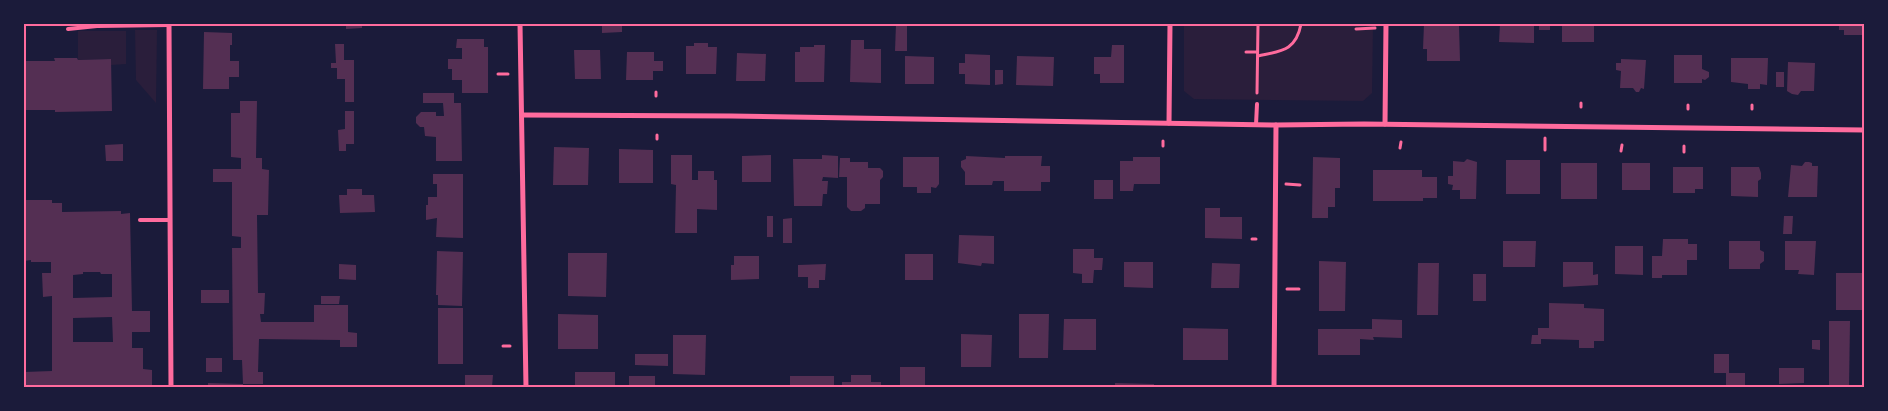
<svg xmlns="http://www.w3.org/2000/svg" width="1888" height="411" viewBox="0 0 1888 411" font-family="Signika,sans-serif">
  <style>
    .green { fill: #2a1e3b }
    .building { fill: #542f53; fill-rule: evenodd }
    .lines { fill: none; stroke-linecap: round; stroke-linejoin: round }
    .path { stroke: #ff6b9d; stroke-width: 3 }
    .service { stroke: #ff6b9d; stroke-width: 4 }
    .minor { stroke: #ff6b9d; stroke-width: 5 }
    .neatline { fill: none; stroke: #ff6b9d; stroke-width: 2 }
  </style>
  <rect width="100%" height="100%" fill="#1b1b3a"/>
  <g class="green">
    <polygon points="1184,24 1373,24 1372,93 1363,101 1194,99 1184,91"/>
    <polygon points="135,30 157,30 156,103 136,80"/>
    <polygon points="78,31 126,31 126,64 111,65 111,59 78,60"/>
  </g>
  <g class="building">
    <polygon points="346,24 362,24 362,28 346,29"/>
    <polygon points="469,24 485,24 485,26 469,25"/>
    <polygon points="602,24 622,24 622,32 602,33"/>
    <polygon points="896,24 907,24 907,51 895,51"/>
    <polygon points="1424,24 1459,26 1460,61 1427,61 1427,49 1423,49"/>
    <polygon points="1500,24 1534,24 1534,43 1499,42"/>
    <rect x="1539" y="24" width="11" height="6"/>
    <polygon points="1562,24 1597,24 1594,26 1594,42 1562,42"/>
    <polygon points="1839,24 1864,24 1864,35 1844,35 1844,30 1839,30"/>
    <polygon points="204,32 232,33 232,45 230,45 230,61 239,61 239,77 229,77 229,89 203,89"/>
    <polygon points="457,39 484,39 484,47 488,47 488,93 462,93 462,80 452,80 452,69 448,69 448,59 462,59 462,48 456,48"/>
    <polygon points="851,40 864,40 864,49 881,49 881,83 850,82"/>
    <polygon points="694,43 708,43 708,47 717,47 716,74 686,74 686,46 694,46"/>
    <polygon points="335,44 344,44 344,60 354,60 354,102 345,102 345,79 337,79 337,68 331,68 331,63 336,63"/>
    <polygon points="814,45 825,45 824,82 795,82 795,52 800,52 800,47 814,47"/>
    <polygon points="1112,45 1124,45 1124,83 1100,83 1100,74 1094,74 1094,57 1111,57"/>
    <polygon points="574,50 600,50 601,79 575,79"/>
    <polygon points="627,52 654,52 654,61 663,61 663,71 653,71 653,80 626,80"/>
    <polygon points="737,53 766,54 765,81 736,81"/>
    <polygon points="965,54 990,55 990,85 965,84 965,74 959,74 959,63 965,63"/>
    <polygon points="1674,55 1702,55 1702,69 1709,72 1709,77 1705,80 1702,79 1702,83 1674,83"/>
    <polygon points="905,56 934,57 934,84 905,84"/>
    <polygon points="1017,56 1054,57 1053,86 1016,85"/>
    <polygon points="54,58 77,58 78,60 111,59 112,111 55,112 55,110 24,110 24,61 55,61"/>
    <polygon points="1731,58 1768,58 1767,85 1760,84 1760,89 1748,89 1748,84 1731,82"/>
    <polygon points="1621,59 1646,60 1644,89 1641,88 1639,92 1636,92 1633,88 1620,88 1621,71 1616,70 1616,63 1621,63"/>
    <polygon points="1788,62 1815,63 1814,91 1801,91 1798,95 1792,94 1787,91"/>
    <polygon points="995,70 1003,70 1003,84 995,85"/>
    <rect x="1776" y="72" width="8" height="15"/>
    <polygon points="423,93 454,93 454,103 461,103 462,161 436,161 436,137 425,136 424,127 420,127 416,123 416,117 421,112 436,112 436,116 444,116 443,103 423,103"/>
    <polygon points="240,101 257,101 256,158 262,158 262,169 269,170 268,215 257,215 258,293 265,293 264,314 260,314 261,322 314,322 314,305 348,305 348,332 357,333 357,347 340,347 340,340 259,339 258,372 263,372 263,384 243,384 242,360 233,360 232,248 241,248 241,237 232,236 232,182 213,182 213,169 241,169 241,158 231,157 231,113 240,113"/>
    <polygon points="345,111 354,111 354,144 346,144 346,151 339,151 338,130 345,129"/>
    <polygon points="123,144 123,161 106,161 105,145"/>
    <polygon points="554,147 589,148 588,185 553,185"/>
    <polygon points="619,149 653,150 653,183 619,183"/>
    <polygon points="671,155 692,155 692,180 698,180 698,171 714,171 714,180 717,180 717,210 697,209 697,233 675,233 676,185 671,184"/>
    <polygon points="771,155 771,182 742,182 742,156"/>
    <polygon points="822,155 838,156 838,178 823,177 822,181 828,181 827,194 823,194 822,206 794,206 793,159 822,159"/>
    <polygon points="966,156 1005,158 1005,156 1042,156 1041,166 1050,166 1050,182 1041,182 1041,191 1004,191 1004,181 993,181 992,185 965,185 965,172 961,167 961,161 966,159"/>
    <polygon points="903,157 939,157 939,184 936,188 931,187 931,193 917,193 917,187 903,187"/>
    <polygon points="1133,157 1160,157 1160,184 1134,184 1133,191 1120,191 1120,161 1133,161"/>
    <polygon points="1313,157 1340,158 1340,188 1335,188 1335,207 1328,207 1328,218 1312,218"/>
    <polygon points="840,158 850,158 850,162 868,162 868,168 880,168 883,171 883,177 880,180 880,204 865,204 865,208 861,211 851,211 847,207 847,177 839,177"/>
    <polygon points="1467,159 1477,162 1476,199 1460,199 1460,190 1452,190 1453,185 1448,184 1448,176 1453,176 1453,161 1464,162"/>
    <rect x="1506" y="160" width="34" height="34"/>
    <polygon points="1805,162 1809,162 1812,163 1812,166 1818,166 1817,197 1788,197 1791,165 1802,166"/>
    <rect x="1561" y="163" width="36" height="36"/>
    <rect x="1622" y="163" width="28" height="27"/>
    <polygon points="1673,167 1703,167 1703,189 1695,189 1695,193 1673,193"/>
    <polygon points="1731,167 1759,167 1761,173 1761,179 1758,181 1758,197 1731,196"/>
    <polygon points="1373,170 1422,170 1422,177 1437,177 1437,198 1423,198 1423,201 1373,201"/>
    <polygon points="433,174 463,174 463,238 436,237 437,218 426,220 426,205 428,205 428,197 437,197 437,184 433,184"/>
    <rect x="1094" y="180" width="19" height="19"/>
    <polygon points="347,189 362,189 362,195 374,195 375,212 340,213 339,195 347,195"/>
    <path d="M 24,200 L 52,200 L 52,203 L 62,203 L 62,212 L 121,211 L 121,214 L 130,213 L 132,311 L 150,311 L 150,332 L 132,332 L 132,348 L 143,348 L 143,369 L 152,370 L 152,387 L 24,387 L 24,372 L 52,371 L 52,296 L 43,297 L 42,273 L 51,273 L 51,262 L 31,262 L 31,260 L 24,261 ZM 83,272 L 100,272 L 101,274 L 112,274 L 112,297 L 73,298 L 73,275 L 83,274 ZM 112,317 L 113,342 L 73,342 L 73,318 Z"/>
    <polygon points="1205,208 1220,208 1220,217 1242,217 1242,239 1205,238"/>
    <rect x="767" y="216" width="6" height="21"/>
    <polygon points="1784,216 1793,216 1792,234 1783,234"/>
    <polygon points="792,218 792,243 783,243 783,219"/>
    <polygon points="959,235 994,236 994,264 982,263 981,266 958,263"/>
    <polygon points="1663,239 1688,239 1688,244 1697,244 1697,260 1687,260 1687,275 1662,275 1662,278 1652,278 1652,256 1662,256"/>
    <polygon points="1503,241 1536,241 1535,267 1503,267"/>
    <polygon points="1729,241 1760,241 1760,250 1764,252 1764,261 1760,264 1760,269 1729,269"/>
    <polygon points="1785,241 1816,241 1814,275 1798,274 1799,270 1785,270"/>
    <polygon points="1615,246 1643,246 1643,275 1615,274"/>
    <polygon points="1073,249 1094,249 1094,258 1103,258 1102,270 1094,270 1093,283 1082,283 1082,274 1073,273"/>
    <polygon points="437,251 463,252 462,306 438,305 438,295 436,295"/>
    <polygon points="568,253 607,253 606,297 568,296"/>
    <rect x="905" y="254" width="28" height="26"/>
    <polygon points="734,256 759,256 759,279 731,280 731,265 734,265"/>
    <polygon points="1319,261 1346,262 1345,311 1319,311"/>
    <polygon points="1124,262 1153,262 1153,288 1124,287"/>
    <polygon points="1563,262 1593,262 1593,275 1598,274 1598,285 1563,287"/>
    <polygon points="1212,263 1240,264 1239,288 1211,288"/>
    <polygon points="1418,263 1439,263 1438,315 1417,315"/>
    <polygon points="339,264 356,265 356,280 339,279"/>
    <polygon points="826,264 825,280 819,280 819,288 808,288 808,277 798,277 798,265"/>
    <rect x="1836" y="273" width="28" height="37"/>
    <rect x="1473" y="274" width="13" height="27"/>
    <rect x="201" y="290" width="28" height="13"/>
    <polygon points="321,296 340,296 339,304 321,304"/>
    <polygon points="1549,303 1584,304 1584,308 1604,309 1604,341 1594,341 1594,348 1579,348 1579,340 1541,339 1541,344 1531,344 1532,335 1538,335 1538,328 1549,328"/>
    <rect x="438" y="308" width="25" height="56"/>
    <polygon points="558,314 598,315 598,349 558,349"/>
    <polygon points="1019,314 1049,314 1048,358 1019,358"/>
    <polygon points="1064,319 1096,319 1096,350 1063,350"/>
    <polygon points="1372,319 1402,320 1402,338 1373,337 1374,340 1360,339 1360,355 1318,355 1318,329 1372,329"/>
    <polygon points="1829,321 1850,321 1849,387 1829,387"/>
    <polygon points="1183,328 1228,329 1228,360 1183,360"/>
    <polygon points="961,334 992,335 991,367 961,367"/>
    <polygon points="673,335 706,335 705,375 673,374"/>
    <polygon points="1812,340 1820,340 1820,350 1812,349"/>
    <polygon points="635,354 668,354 668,366 635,365"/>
    <polygon points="1714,354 1729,354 1729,373 1745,373 1745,387 1726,387 1726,373 1714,373"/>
    <rect x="206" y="358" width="16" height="14"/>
    <rect x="900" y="367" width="25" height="20"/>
    <polygon points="1779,368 1804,368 1804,383 1779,384"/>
    <rect x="575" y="372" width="40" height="15"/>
    <polygon points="465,375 493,375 492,387 465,387"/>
    <polygon points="851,375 871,375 871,382 881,382 881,387 842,387 842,382 851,382"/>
    <rect x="629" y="376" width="26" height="11"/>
    <rect x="790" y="376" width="44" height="11"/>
    <polygon points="208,383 243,384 243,387 208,387"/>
    <polygon points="1115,383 1154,384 1154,387 1115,387"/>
  </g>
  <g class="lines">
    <g class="path">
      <polyline points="1356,29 1375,28"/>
      <polyline points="1246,52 1257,52"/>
      <path d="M 1258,56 C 1281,51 1296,51 1301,24"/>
      <polyline points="498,74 508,74"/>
      <polyline points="1257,93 1258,24"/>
      <polyline points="656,96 656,92"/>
      <polyline points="1581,103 1581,107"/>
      <polyline points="1752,105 1752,109"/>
      <polyline points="1688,109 1688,105"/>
      <polyline points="657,135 657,139"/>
      <polyline points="1163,146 1163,141"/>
      <polyline points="1400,148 1401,142"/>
      <polyline points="1545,150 1545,138"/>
      <polyline points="1621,151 1622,145"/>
      <polyline points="1684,152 1684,146"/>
      <polyline points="1286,184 1300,185"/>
      <polyline points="1252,239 1256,239"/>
      <polyline points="1287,289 1299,289"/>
      <polyline points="503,346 510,346"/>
    </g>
    <g class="service">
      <polyline points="68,29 97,26 169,25"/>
      <polyline points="1256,125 1257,104"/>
      <polyline points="140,220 170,220"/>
    </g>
    <g class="minor">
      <polyline points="169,24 171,387"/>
      <polyline points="520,24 526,387"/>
      <polyline points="522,115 731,116 1276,125 1364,124 1864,130"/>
      <polyline points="1169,123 1170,24"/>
      <polyline points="1385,124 1386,24"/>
      <polyline points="1274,387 1276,125"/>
    </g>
  </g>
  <rect width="1888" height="411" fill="none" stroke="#1b1b3a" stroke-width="50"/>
  <rect x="25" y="25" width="1838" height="361" class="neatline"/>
</svg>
